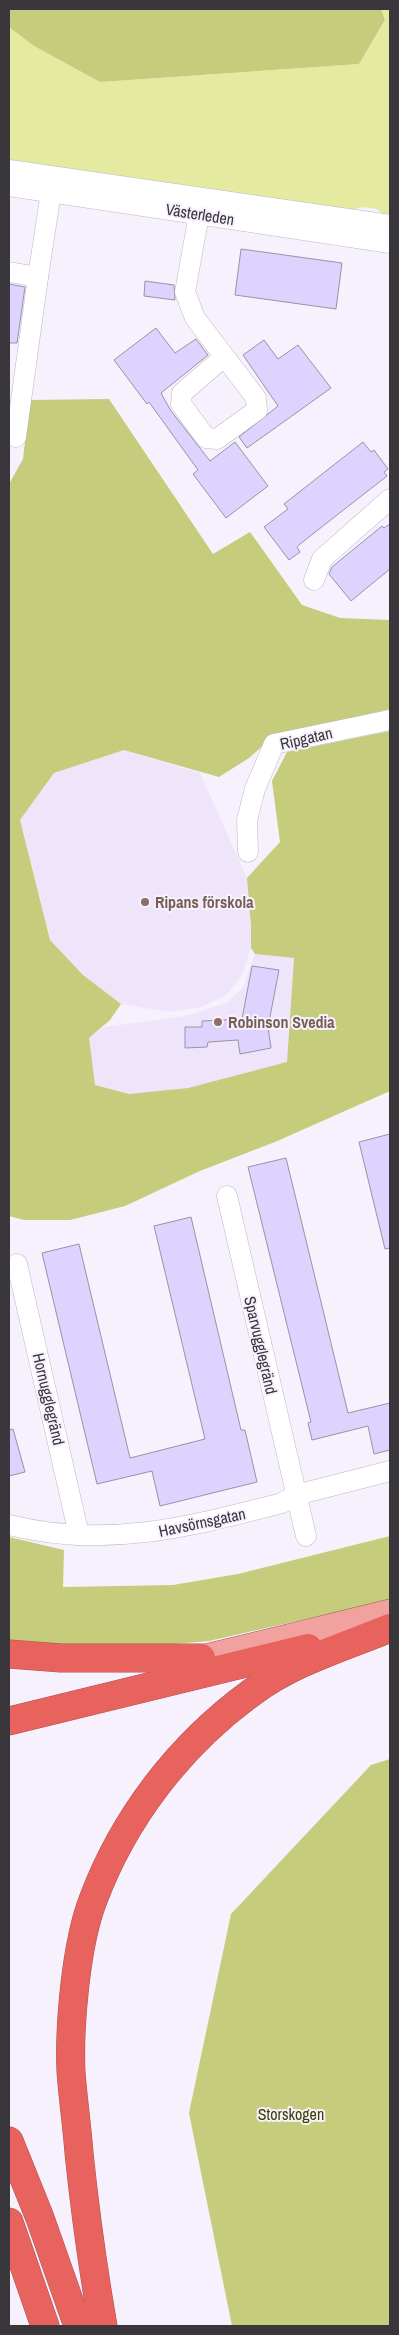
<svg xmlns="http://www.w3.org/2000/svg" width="399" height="2335" viewBox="0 0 399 2335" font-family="'Archivo Narrow',sans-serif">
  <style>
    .built { fill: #eee5fb }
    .green { fill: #e4eba1 }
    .forest { fill: #c5cc7b }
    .building { fill: #ded2fe; stroke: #9894a2 }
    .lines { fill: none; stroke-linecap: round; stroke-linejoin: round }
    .minor-casing { stroke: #bdb7c5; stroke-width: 21 }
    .major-casing { stroke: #ab5451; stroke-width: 26 }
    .highway-casing { stroke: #ab5451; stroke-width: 29 }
    .minor { stroke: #fff; stroke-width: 20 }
    .major { stroke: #f1a19e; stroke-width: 25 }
    .highway { stroke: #e8635d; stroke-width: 28 }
    .education-dot { fill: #8d6e63; stroke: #f6f1fd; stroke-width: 2 }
    .labels { text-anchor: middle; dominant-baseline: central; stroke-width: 4; stroke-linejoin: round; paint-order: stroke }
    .street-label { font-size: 16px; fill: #39373c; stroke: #f6f1fd }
    .education-label { font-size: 16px; font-weight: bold; fill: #785e54; stroke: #f6f1fd; text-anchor: start }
    .park-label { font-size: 16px; fill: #3c3f00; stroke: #f6f1fd }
  </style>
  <rect width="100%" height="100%" fill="#f6f1fd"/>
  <g class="built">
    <polygon points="124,750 200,773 247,878 251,926 251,948 241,977 225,996 201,1007 169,1012 121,1004 83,975 50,940 20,820 54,773"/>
    <polygon points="255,954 294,958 287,1063 188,1088 129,1094 95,1085 88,1038 105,1027 186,1016 226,1003 243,988"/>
  </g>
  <path class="green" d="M 381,9 L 390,9 L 390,219 C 383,218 383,213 378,210 C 366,204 353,209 342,213 L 9,164 L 9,27 L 34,46 L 100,82 L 359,64 L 385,21 Z"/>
  <g class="forest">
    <polygon points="9,9 381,9 385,20 359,64 100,82 34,46 9,27"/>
    <polygon points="109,399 213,554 250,532 302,605 340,618 390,620 390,709 274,736 249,758 219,777 124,750 54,773 20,820 50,940 83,975 121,1004 110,1020 89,1038 95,1085 129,1094 188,1088 287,1062 294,958 255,954 251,948 251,926 247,878 280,842 272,781 287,752 390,731 390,1091 275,1142 200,1171 125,1206 70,1220 24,1220 9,1216 9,484 23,459 30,400"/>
    <polygon points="390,1536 390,1600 209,1641 116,1649 9,1641 9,1537 64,1550 63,1587 173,1585 238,1574"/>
    <polygon points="390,1759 390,2326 232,2326 189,2113 231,1914 371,1765"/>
  </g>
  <g class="building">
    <polygon points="241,249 342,263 336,309 235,295"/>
    <polygon points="145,281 174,285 175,300 144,296"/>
    <polygon points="9,284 25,287 17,343 9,343"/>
    <polygon points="156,328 175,353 196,339 208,355 161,393 171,411 210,461 235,442 268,486 226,518 193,474 198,470 149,402 147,404 114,360"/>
    <polygon points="264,340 278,359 298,345 331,388 247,448 239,437 278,406 243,355"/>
    <polygon points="363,442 371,452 374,450 388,469 384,472 387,476 300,544 297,547 300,552 289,560 264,527 288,509 284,504"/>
    <polygon points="390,524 390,569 351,601 329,574 332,567 382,526 384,528"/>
    <polygon points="252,966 279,970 268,1027 271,1048 240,1054 238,1040 208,1042 207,1047 185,1048 185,1027 202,1027 202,1021 242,1019"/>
    <polygon points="390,1134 390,1248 385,1249 359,1142"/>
    <polygon points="286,1158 348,1413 390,1403 390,1450 374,1454 368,1426 312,1440 308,1423 311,1422 248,1167"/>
    <polygon points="191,1217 241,1430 245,1430 257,1482 160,1506 152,1471 97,1484 42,1253 79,1244 130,1458 205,1439 154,1226"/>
    <polygon points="13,1429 25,1472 9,1476 9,1430"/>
  </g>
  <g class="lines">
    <defs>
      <g id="minor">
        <polyline points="9,170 390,225"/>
        <polyline points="9,186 390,243"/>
        <polyline points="202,198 185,292 195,318 256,398 257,410 217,439 206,438 181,404 182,393 224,357"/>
        <polyline points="9,272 38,277 53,179"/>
        <polyline points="16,437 38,277"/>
        <polyline points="314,580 322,559 390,499"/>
        <polyline points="248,852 247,820 255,789 274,744 390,720"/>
        <polyline points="227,1196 306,1536"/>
        <polyline points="17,1264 79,1535"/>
        <path d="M 9,1525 C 106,1549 189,1527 282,1503 L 296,1495 L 390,1471"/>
      </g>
      <polyline id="major" points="201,1658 390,1612"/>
      <g id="highway">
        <polyline points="9,1654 61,1658 201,1658"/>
        <polyline points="9,1721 308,1648"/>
        <polyline points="9,2141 40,2218 78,2326"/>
        <polyline points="9,2222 45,2326"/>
        <path d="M 103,2326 C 93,2269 85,2211 79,2153 C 77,2126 73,2099 71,2072 C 69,2025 76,1944 93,1900 C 124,1817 180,1745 251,1693 C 292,1662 344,1647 390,1628"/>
      </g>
    </defs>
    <use href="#minor" class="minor-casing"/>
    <use href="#major" class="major-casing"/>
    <use href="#highway" class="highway-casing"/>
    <use href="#minor" class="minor"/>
    <use href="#major" class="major"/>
    <use href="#highway" class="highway"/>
  </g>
  <g class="education-dot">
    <circle cx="145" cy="902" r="5"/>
    <circle cx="218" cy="1022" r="5"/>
  </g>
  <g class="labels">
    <g class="street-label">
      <text transform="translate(200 214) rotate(9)">Västerleden</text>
      <text transform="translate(306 738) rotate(-13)">Ripgatan</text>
      <text transform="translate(261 1345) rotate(77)">Sparvugglegränd</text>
      <text transform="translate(49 1399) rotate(77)">Hornugglegränd</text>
      <text transform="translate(202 1522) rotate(-12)">Havsörnsgatan</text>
    </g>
    <g class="education-label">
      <text x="155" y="902">Ripans förskola</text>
      <text x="228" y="1022">Robinson Svedia</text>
    </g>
    <g class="park-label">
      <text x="291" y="2114">Storskogen</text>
    </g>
  </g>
  <rect width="399" height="2335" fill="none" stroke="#39373c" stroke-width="20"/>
</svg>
